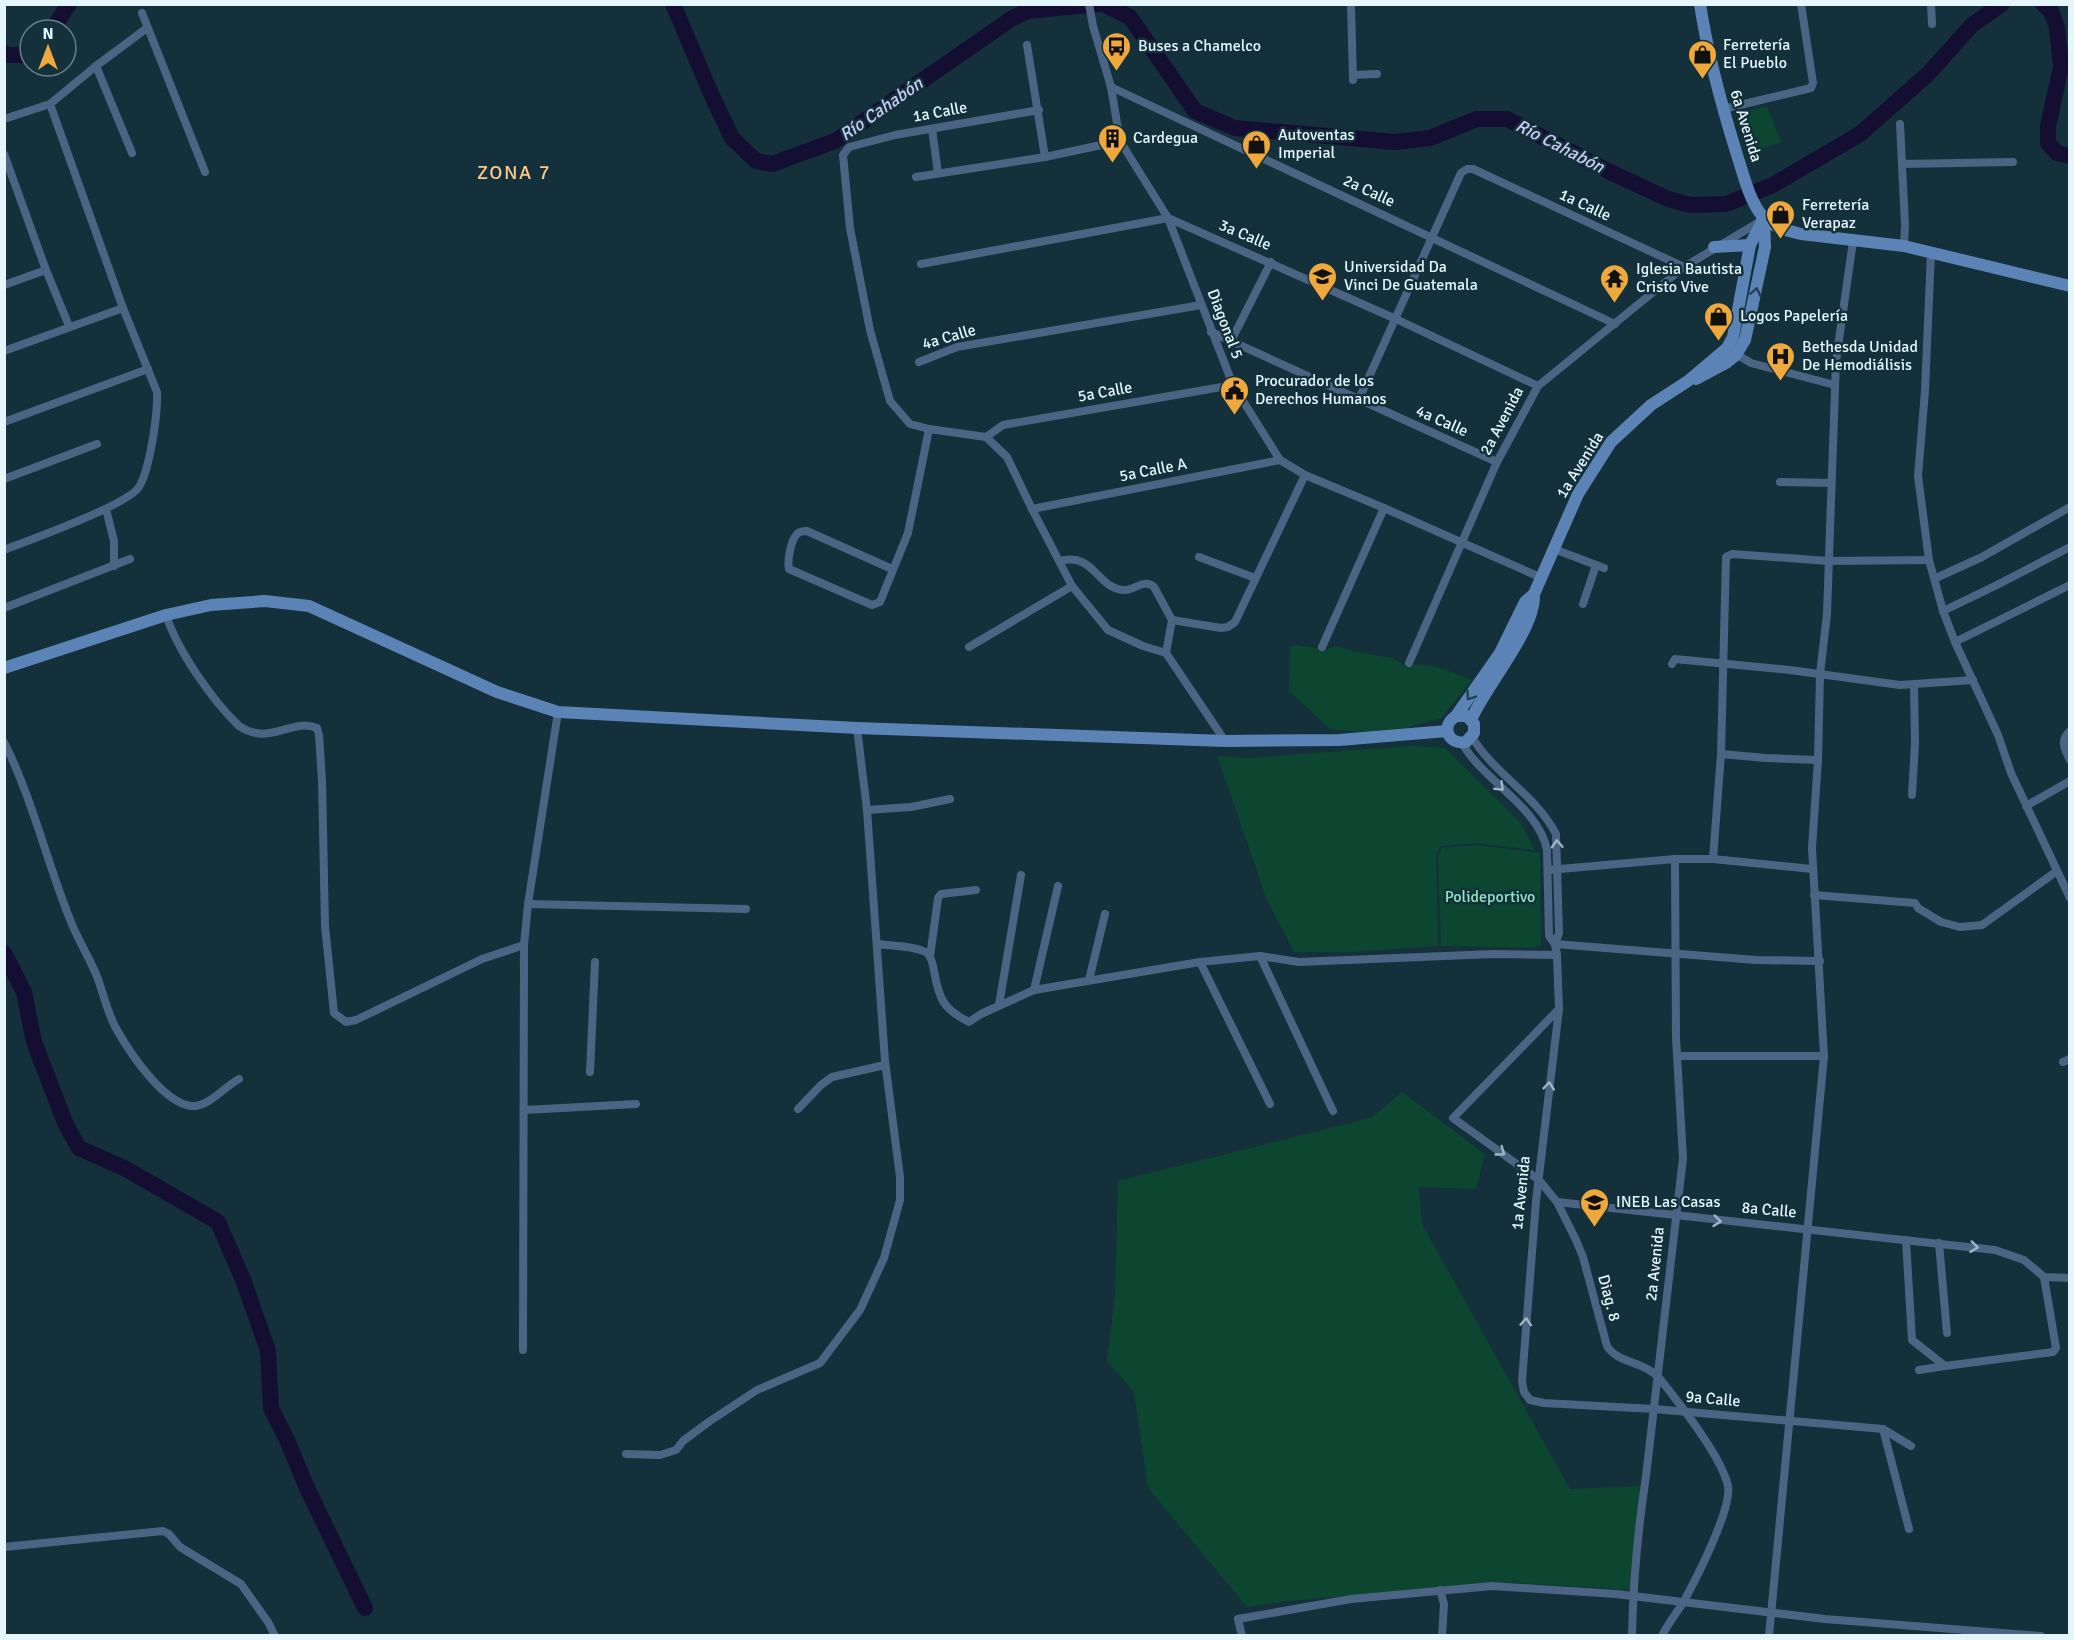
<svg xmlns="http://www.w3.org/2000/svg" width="2074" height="1640" viewBox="0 0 2074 1640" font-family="Signika,sans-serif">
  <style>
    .green { fill: #0c4631 }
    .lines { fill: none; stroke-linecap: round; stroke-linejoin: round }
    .river { stroke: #140e33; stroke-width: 16 }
    .street { stroke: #4c6484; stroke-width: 8 }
    .secondary { stroke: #5c83b5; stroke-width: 12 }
    .oneway { stroke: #224153 }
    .oneway2 { stroke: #a0b4c5 }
    .labels { text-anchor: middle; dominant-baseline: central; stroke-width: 5; stroke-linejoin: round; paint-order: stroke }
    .poi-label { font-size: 16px; fill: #e4f5fb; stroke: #13303b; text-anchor: start }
    .street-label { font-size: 16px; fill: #e4f5fb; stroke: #13303b }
    .park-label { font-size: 16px; fill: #8fe6c0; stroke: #13303b }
    .water-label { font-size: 18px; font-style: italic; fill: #cacaf6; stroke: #13303b }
    .quarter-label { font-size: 20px; letter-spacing: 1.5px; fill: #fac887; stroke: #13303b }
  </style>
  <rect width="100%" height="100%" fill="#13303b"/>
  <g class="green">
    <polygon points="1767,106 1781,142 1749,154 1738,121 1739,114"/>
    <path d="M 1295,645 L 1326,649 L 1336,646 L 1357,652 L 1392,658 L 1406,666 C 1428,660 1451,672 1472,680 L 1441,718 L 1402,729 L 1359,732 L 1330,729 L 1289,691 L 1290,647 Z"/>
    <polygon points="1412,746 1445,748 1521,823 1535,850 1476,843 1440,846 1436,855 1438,946 1351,952 1294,952 1267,900 1217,756 1247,758"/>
    <polygon points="1477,845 1540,853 1541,946 1532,948 1441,946 1438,856 1442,848"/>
    <polygon points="1402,1092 1485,1154 1476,1189 1419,1187 1422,1224 1570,1489 1643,1486 1631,1590 1503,1582 1288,1601 1247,1607 1148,1488 1134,1392 1107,1361 1115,1295 1118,1181 1371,1118"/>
  </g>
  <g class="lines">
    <g class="river">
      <polyline points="673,4 712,96 732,138 756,161 772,164 835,141 1011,19 1027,11 1098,4"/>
      <polyline points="1103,4 1130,17 1195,111 1235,128 1395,142 1430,138 1477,119 1507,119 1606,170 1668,199 1691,205 1726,204 1773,185 1860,134 1928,74 1972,25 2002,4"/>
      <polyline points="2043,4 2051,11 2057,27 2061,67 2048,126 2048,143 2057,153 2070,156"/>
      <polyline points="52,30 69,4"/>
      <polyline points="4,53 7,55 30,55"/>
      <polyline points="4,953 24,992 34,1042 66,1125 79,1148 126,1169 218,1222 244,1282 268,1351 271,1408 287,1440 307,1488 365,1608"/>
    </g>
    <g class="street">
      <polyline points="1089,4 1093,26 1111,87 1120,141 1168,218 1233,385 1280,460 1305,475 1384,508 1542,578"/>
      <polyline points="1351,4 1353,80"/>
      <polyline points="1931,4 1932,24"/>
      <polyline points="142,13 205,172"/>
      <polyline points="1027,45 1045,157"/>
      <polyline points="96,66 132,153"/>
      <polyline points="1353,75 1377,74"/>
      <polyline points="1111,87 1615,324"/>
      <polyline points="1723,109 1811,88 1813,83 1801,4"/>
      <polyline points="1039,110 895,135 849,147 843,155 850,228 870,330 890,401 910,424 929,429 986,437 1007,457 1032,509 1072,586 1108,630 1143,646 1166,653 1225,741"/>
      <polyline points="4,119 50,104 96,66 147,28"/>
      <polyline points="1900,124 1905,225 1904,246"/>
      <polyline points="932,129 938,173"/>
      <polyline points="4,154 46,270 69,326"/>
      <polyline points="1902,164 2013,162"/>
      <polyline points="916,177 1045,157 1120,141"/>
      <polyline points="1931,252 1925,391 1918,476 1929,560 1943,611 1955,642 1998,735 2011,773 2070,898"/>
      <polyline points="921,264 1168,218 1396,319 1538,386"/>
      <polyline points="4,285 46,270"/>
      <polyline points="1211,332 1497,462"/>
      <polyline points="1231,341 1271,262"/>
      <polyline points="4,351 123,308"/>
      <polyline points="1733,352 1751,363 1835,385"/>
      <polyline points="919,362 957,347 1201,305"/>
      <polyline points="1359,399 1461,173 1467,169 1473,169 1684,267"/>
      <polyline points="4,422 148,369"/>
      <polyline points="986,437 1003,425 1233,385"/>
      <polyline points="4,479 97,444"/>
      <polyline points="1780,482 1831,483"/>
      <polyline points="106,509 114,541 114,566"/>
      <polyline points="1032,509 1280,460"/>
      <polyline points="1554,549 1604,568"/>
      <path d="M 4,550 C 29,540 128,505 139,487 C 150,469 158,413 157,392 L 123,308 L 50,104"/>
      <polyline points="1199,557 1255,578"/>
      <path d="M 1060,561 C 1094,552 1096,587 1123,590 C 1134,591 1144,578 1154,587 L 1172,620"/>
      <path d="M 892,569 L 807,531 C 803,531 800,531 797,534 C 791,540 787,561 789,569 L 872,605 L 880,602 L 908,533 L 929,429"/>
      <polyline points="1936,578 1982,557 2070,507"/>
      <polyline points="1583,604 1596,565"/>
      <polyline points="4,608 130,559"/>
      <polyline points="1943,611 1997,585 2070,547"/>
      <path d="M 166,615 C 178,651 211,699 239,726 C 270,747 292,717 317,728 L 319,735 L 322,780 L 325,926 L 334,1013 L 346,1022 L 356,1020 L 482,959 L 524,945"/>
      <polyline points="1955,642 2070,585"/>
      <polyline points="969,647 1072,586"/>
      <polyline points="1322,647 1384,508"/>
      <polyline points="1166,653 1172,620 1221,628 1228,627 1235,622 1305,475"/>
      <polyline points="1409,663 1497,462 1538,386 1684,267 1764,219"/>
      <polyline points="1672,664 1675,659 1790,670 1900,685 1973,680"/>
      <path d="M 2070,731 C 2059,741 2065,749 2070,760"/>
      <path d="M 1472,737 C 1494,774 1536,795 1556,834 L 1559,933 L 1555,944"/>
      <path d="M 4,742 C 32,798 46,859 69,917 C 77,939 90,958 98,979 C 104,996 108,1015 117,1030 C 130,1053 164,1104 192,1106 C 209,1107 225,1086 239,1079"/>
      <path d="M 1462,743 C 1483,781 1539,807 1547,850 L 1549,936 L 1555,944 L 1557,955 L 1559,1009 L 1536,1201 L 1522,1381 L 1524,1392 L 1530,1400 L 1544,1403 L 1654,1409 L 1883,1429 L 1911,1446"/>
      <polyline points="1721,754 1766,758 1818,760"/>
      <polyline points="1912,795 1915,743 1914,685"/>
      <polyline points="2026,806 2070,781"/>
      <polyline points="867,810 911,807 950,799"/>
      <polyline points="1713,859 1721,754 1726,557 1732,554 1828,561 1929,560"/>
      <polyline points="1548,870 1675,859 1713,859 1812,869"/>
      <polyline points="1814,895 1915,903 1918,908 1941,922 1960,927 1982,925 2057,871"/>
      <polyline points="528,904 746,909"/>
      <path d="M 878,944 C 890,946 920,946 928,954 C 932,958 933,966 934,971 C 939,999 943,1009 969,1022 L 981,1014 L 1034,990 L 1200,962 L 1260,956 L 1299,962 L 1493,954 L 1557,955"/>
      <polyline points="1555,944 1756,960 1820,961"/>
      <polyline points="1260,956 1333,1111"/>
      <polyline points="930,957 938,898 941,894 976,890"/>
      <polyline points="1200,962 1270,1104"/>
      <polyline points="1089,980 1105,914"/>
      <polyline points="1034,990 1058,886"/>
      <polyline points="999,1005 1021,875"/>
      <polyline points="1557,1011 1453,1118 1539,1180 1557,1202 1995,1250 2024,1260 2044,1277 2070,1278"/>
      <polyline points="1677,1056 1824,1056"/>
      <polyline points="2063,1062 2070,1059"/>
      <polyline points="590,1072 595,962"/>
      <polyline points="798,1109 821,1085 832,1077 885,1065"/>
      <polyline points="525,1110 636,1104"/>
      <path d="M 1557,1202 L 1576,1240 L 1583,1257 L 1607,1346 C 1618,1364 1645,1361 1660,1379 C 1679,1403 1722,1457 1728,1486 C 1732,1509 1696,1579 1684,1601 C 1677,1613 1668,1623 1662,1636"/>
      <polyline points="1906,1240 1912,1340 1945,1366 2053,1352 2056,1348 2044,1277"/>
      <polyline points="1939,1243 1947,1333"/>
      <polyline points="523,1350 524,945 528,904 558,712"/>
      <polyline points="1919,1370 1945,1366"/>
      <polyline points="1883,1429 1909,1529"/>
      <polyline points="626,1454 660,1455 676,1450 683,1441 710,1421 757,1390 820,1363 860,1310 884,1258 900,1200 900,1177 885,1061 867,810 857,728"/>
      <polyline points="4,1547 163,1531 169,1534 180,1547 241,1584 268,1622 275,1636"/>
      <polyline points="1440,1590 1444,1604 1442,1636"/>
      <polyline points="1242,1636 1238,1619 1351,1599 1492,1586 1616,1594 1825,1619 2041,1636"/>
      <path d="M 1632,1636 C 1633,1582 1638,1529 1646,1476 L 1683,1158 L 1676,1038 L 1675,859"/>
      <polyline points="1769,1636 1824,1056 1812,848 1818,760 1820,674 1827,614 1836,361 1853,241"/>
    </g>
    <g class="secondary">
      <path d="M 1700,4 C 1708,57 1722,107 1738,158 C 1744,177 1750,202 1763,217 C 1772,227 1789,231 1801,234 L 1904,246 L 2070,286"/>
      <polyline points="1714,247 1750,245"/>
      <polyline points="1696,379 1726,363 1736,355 1745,340 1765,247 1764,220"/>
      <polyline points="4,668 166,615 211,605 265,601 309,606 497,692 558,712 857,728 1225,741 1339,740 1447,731"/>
      <path d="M 1456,716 L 1467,716 L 1474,724 L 1474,733 L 1466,742 C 1448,745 1440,726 1456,716 L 1500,653 L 1525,602 L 1534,594 L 1578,494 L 1611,442 L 1651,405 L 1688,381 L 1727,348 L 1733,337 L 1750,245 L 1764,218"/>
      <path d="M 1471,720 C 1486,685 1536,629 1534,594"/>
    </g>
  </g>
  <defs><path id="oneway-chevron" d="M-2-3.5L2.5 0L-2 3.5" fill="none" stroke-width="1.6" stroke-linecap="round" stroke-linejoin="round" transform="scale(1.5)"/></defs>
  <g class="oneway">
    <use href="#oneway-chevron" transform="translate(1756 292) rotate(-78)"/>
    <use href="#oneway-chevron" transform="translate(1470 696) rotate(125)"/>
  </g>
  <g class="oneway2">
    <use href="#oneway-chevron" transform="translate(1500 787) rotate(44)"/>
    <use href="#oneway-chevron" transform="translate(1557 844) rotate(-93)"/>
    <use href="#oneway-chevron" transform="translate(1549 1086) rotate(-84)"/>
    <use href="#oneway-chevron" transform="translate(1501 1152) rotate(36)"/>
    <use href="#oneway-chevron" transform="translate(1717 1221) rotate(6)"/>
    <use href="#oneway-chevron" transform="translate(1974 1247) rotate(7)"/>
    <use href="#oneway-chevron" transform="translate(1526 1322) rotate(-86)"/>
  </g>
  <defs>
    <symbol id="bus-pin" viewBox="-11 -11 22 30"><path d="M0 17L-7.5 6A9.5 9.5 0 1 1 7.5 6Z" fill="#eea83c" stroke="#13303b"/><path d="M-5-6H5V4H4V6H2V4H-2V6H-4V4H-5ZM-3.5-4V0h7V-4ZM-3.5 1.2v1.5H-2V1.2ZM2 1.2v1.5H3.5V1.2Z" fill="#111"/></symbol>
    <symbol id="shop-pin" viewBox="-11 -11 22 30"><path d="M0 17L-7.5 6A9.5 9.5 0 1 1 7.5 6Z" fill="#eea83c" stroke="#13303b"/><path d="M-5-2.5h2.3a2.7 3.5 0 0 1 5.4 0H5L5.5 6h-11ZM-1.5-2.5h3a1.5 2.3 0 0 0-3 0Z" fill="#111"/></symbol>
    <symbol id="building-pin" viewBox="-11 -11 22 30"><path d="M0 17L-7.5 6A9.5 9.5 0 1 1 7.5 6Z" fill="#eea83c" stroke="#13303b"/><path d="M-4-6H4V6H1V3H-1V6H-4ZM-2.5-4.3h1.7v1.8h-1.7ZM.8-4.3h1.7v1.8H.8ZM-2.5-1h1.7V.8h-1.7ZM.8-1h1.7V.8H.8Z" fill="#111"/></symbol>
    <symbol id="university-pin" viewBox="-11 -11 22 30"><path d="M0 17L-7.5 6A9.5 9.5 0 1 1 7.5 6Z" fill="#eea83c" stroke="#13303b"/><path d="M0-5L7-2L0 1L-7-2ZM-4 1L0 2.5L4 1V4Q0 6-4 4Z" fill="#111"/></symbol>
    <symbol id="temple-pin" viewBox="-11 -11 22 30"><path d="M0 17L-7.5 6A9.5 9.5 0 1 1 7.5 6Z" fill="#eea83c" stroke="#13303b"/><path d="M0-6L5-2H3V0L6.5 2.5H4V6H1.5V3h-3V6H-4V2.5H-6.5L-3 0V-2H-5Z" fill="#111"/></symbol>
    <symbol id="hospital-pin" viewBox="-11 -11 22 30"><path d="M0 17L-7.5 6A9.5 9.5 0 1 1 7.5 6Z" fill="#eea83c" stroke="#13303b"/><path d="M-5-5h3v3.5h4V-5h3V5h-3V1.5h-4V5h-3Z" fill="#111"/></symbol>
    <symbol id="civic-pin" viewBox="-11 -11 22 30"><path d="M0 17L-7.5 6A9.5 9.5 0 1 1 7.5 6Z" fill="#eea83c" stroke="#13303b"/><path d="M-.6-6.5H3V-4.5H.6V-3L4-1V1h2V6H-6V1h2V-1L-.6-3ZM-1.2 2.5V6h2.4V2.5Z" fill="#111"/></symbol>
  </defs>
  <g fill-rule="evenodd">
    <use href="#bus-pin" x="1100" y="30" width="33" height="45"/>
    <use href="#shop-pin" x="1686" y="38" width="33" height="45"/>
    <use href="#building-pin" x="1096" y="122" width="33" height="45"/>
    <use href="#shop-pin" x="1240" y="128" width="33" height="45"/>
    <use href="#shop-pin" x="1764" y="198" width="33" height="45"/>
    <use href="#university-pin" x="1306" y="260" width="33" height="45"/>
    <use href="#temple-pin" x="1598" y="262" width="33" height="45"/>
    <use href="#shop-pin" x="1702" y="300" width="33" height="45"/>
    <use href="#hospital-pin" x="1764" y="340" width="33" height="45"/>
    <use href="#civic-pin" x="1218" y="374" width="33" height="45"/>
    <use href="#university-pin" x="1578" y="1186" width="33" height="45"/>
  </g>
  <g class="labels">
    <g class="poi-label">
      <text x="1723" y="45">Ferretería<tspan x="1723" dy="18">El Pueblo</tspan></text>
      <text x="1138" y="46">Buses a Chamelco</text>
      <text x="1278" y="135">Autoventas<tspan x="1278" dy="18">Imperial</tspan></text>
      <text x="1133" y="138">Cardegua</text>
      <text x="1802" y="205">Ferretería<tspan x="1802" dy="18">Verapaz</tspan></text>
      <text x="1344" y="267">Universidad Da<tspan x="1344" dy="18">Vinci De Guatemala</tspan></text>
      <text x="1636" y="269">Iglesia Bautista<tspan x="1636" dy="18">Cristo Vive</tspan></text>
      <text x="1740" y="316">Logos Papelería</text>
      <text x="1802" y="347">Bethesda Unidad<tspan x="1802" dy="18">De Hemodiálisis</tspan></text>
      <text x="1255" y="381">Procurador de los<tspan x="1255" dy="18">Derechos Humanos</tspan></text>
      <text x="1616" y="1202">INEB Las Casas</text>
    </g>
    <g class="street-label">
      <text transform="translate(940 112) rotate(-10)">1a Calle</text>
      <text transform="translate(1746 126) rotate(73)">6a Avenida</text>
      <text transform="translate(1369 191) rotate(25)">2a Calle</text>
      <text transform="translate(1585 205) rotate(25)">1a Calle</text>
      <text transform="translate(1245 235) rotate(23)">3a Calle</text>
      <text transform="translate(1225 324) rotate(69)">Diagonal 5</text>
      <text transform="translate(949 337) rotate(-16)">4a Calle</text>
      <text transform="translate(1105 392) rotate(-10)">5a Calle</text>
      <text transform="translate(1442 421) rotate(24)">4a Calle</text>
      <text transform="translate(1502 421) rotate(-62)">2a Avenida</text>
      <text transform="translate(1580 465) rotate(-58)">1a Avenida</text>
      <text transform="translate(1153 470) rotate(-11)">5a Calle A</text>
      <text transform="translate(1521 1193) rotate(-84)">1a Avenida</text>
      <text transform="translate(1769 1210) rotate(5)">8a Calle</text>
      <text transform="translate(1655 1264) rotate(-84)">2a Avenida</text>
      <text transform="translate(1609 1298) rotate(75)">Diag. 8</text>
      <text transform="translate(1713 1399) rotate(5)">9a Calle</text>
    </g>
    <g class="park-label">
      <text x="1490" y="897">Polideportivo</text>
    </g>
    <g class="water-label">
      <text transform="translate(881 109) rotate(-35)">Río Cahabón</text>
      <text transform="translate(1560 146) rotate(27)">Río Cahabón</text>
    </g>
    <g class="quarter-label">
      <text x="514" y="172">ZONA 7</text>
    </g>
  </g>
  <rect width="2074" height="1640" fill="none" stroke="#e4f5fb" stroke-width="12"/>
  <g transform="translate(48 48)"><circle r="28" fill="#13303b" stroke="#677f88" stroke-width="1.5"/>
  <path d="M0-4.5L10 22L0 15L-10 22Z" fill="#eea83c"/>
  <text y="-9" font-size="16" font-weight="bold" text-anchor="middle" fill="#e4f5fb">N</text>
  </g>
</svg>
